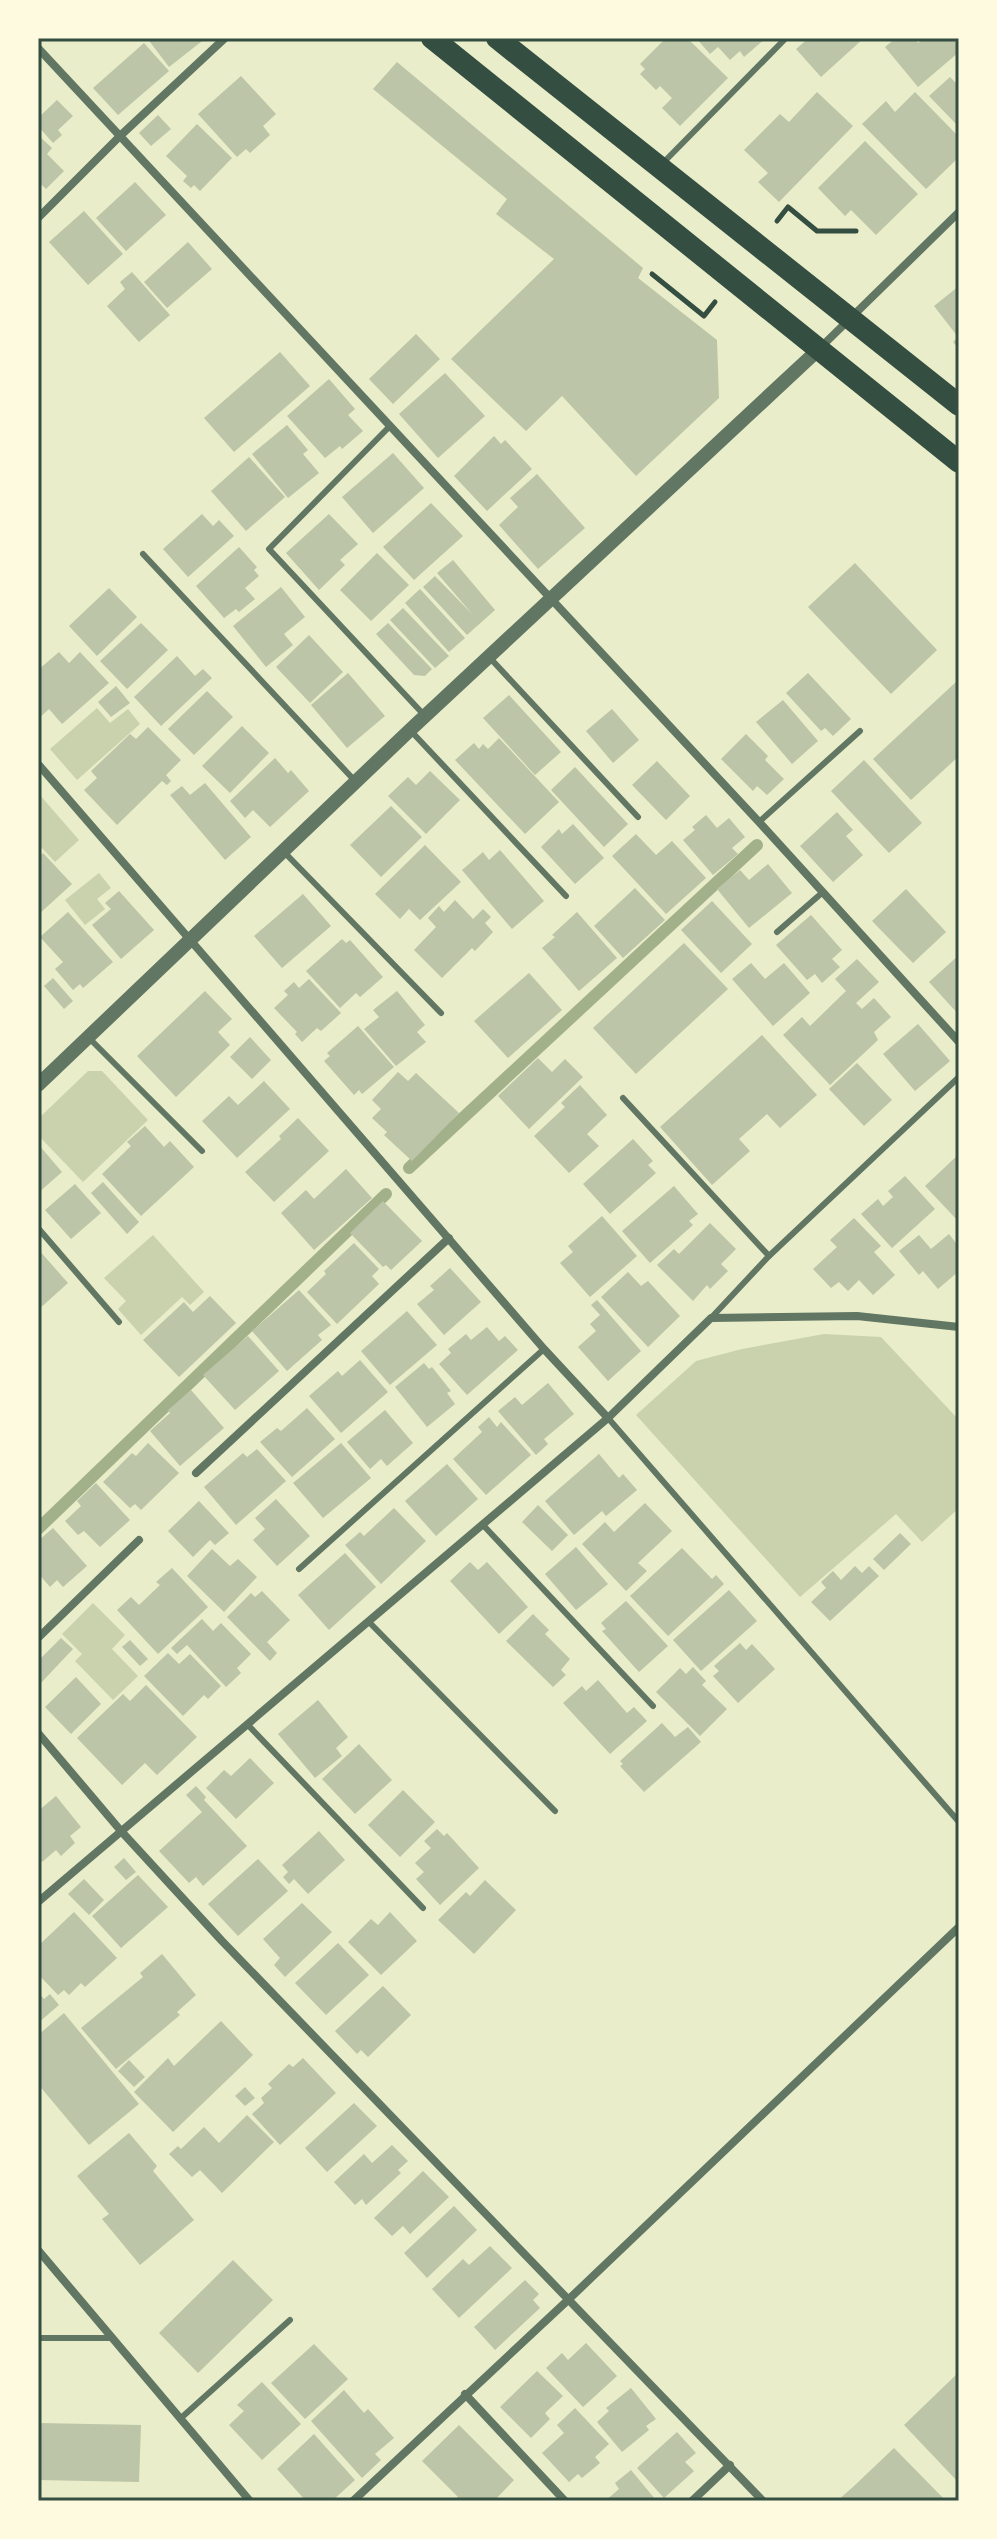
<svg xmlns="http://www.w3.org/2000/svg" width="997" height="2539" viewBox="0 0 997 2539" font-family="Inter,sans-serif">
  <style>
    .green { fill: #cad2ad }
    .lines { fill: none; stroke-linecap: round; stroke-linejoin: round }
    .stream { stroke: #a3b18a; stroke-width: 12 }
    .building { fill: #bcc5a7 }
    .path { stroke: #344e41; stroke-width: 5 }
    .service { stroke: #617663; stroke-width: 6 }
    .minor { stroke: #617663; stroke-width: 8 }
    .tertiary { stroke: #617663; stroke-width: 14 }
    .trunk { stroke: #344e41; stroke-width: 22 }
    .neatline { fill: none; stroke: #344e41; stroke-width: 3 }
  </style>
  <rect width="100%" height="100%" fill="#e9edc9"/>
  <g class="green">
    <polygon points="97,708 110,723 128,709 140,724 77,780 50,749"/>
    <polygon points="39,794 79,840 55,862 42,848 38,851"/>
    <polygon points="99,873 111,888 97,899 105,909 85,925 65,900"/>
    <polygon points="88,1071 102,1071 148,1120 83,1182 38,1135 38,1119"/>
    <polygon points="153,1235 204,1292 190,1305 182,1297 141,1335 118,1309 126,1301 104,1278"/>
    <polygon points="824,1334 881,1337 959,1420 959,1508 922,1542 896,1514 800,1597 636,1415 696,1361 742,1349"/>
    <polygon points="93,1603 125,1635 112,1649 138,1676 113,1700 75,1661 82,1654 62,1634"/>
  </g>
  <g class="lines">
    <g class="stream">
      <polyline points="409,1168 757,845"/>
      <polyline points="38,1529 386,1194"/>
    </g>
  </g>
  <g class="building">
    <polygon points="147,38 206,38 169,67"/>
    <polygon points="666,38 687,38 728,78 680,126 662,108 672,98 660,86 656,90 640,74 645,69 640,64"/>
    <polygon points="696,38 766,38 744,57 740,51 730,60 718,47 710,54"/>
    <polygon points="809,38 864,38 821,77 796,49"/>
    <polygon points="896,38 915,38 918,43 924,38 959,38 959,52 918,87 885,47"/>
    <polygon points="144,43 169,71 118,115 93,88"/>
    <polygon points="397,62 643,268 638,278 717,340 719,398 636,476 562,396 526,431 451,359 554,259 496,214 507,199 373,89"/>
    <polygon points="241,76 276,114 263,126 270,135 250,153 246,149 237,157 198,114"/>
    <polygon points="950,77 959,86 959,127 929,96"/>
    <polygon points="817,92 853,126 779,202 758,182 768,173 744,150 780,114 789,122"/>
    <polygon points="915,92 959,137 959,157 926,189 862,124 886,101 895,112"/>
    <polygon points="57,100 73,116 58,130 62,135 53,143 38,126 38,118"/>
    <polygon points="158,115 171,129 151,146 139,133"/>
    <polygon points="197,124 232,158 200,191 194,185 191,188 183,181 187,176 166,156"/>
    <polygon points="38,135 52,148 47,154 64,171 46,189 42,185 38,189"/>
    <polygon points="865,141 918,194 876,235 851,210 845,216 818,188"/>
    <polygon points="135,182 166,215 126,251 96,218"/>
    <polygon points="84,211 123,254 88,285 49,242"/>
    <polygon points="188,242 212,269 167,308 144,282"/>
    <polygon points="132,272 170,315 139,342 107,306 125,289 120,282"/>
    <polygon points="959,286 959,349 953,342 958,337 934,306"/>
    <polygon points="416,334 440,359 393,404 369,379"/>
    <polygon points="280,352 310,386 234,452 204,418"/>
    <polygon points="445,373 485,416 438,458 399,414"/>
    <polygon points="329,379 355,409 348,415 363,431 342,449 340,446 325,458 287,416"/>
    <polygon points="287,425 308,450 303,454 319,473 288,498 252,454"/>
    <polygon points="494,436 501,444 505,440 532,469 487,511 454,476"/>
    <polygon points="393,453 424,488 373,533 342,497"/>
    <polygon points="249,457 285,497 246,531 211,491"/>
    <polygon points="537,474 585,528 538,569 499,525 518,507 510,498"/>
    <polygon points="431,503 463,536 414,580 383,547"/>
    <polygon points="202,514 213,526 219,520 234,536 188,577 163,549"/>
    <polygon points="329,514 358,544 340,560 345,565 319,590 286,553"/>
    <polygon points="239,547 257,567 254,570 259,576 245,588 255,599 239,612 236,609 224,618 196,586"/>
    <polygon points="377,553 409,585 371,621 340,590"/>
    <polygon points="453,560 495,610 467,635 423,587 435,576 473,615 437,573"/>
    <polygon points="855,563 937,650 891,694 808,607"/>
    <polygon points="281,587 305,617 284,634 293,645 266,667 233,626"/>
    <polygon points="109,588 137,617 97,656 69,626"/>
    <polygon points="420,589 465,638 449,652 405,603"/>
    <polygon points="403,608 449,656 435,668 390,620"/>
    <polygon points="141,623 168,650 127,689 100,661"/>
    <polygon points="388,623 432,669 425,676 414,675 376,634"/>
    <polygon points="309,635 343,672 310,703 276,667"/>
    <polygon points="59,652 69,663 80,652 109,683 62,724 49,709 38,719 38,670"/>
    <polygon points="177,656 195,676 203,669 212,678 161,726 134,697"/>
    <polygon points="348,673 385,716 347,748 311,705"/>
    <polygon points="808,673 851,719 833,736 825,728 821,731 786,693"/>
    <polygon points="957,681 959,683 959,756 911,800 873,759"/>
    <polygon points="116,686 130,703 111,717 98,702"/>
    <polygon points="207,691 233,717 194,755 168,729"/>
    <polygon points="509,695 561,752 535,775 483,718"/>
    <polygon points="783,700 818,741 792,764 756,722"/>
    <polygon points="612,709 639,740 613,763 586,731"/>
    <polygon points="242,726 269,753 230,793 202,766"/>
    <polygon points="148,727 181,760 166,775 171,781 167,785 162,781 117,825 84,790 97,778 91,771 130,734 136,739"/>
    <polygon points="746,734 768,756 765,760 784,779 767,795 757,786 753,791 721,759"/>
    <polygon points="499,738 559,802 525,834 455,760 474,743 479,749 483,744 488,749"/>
    <polygon points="275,758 288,773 291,770 309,791 270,827 253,810 245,818 230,801"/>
    <polygon points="864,760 922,823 889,853 831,791"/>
    <polygon points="657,761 690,796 666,820 632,785"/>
    <polygon points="575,767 628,824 604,847 551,790"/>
    <polygon points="430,771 460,800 426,834 388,796 408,777 416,785"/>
    <polygon points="205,783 251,837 225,860 170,795 182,786 190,795"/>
    <polygon points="391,806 422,837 381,877 350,845"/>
    <polygon points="837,812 853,830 846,836 863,855 833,882 800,846"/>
    <polygon points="706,815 717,828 729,818 745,837 732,848 738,854 713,875 683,840 695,830 692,827"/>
    <polygon points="573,824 604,858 575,884 541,847 559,829 562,834"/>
    <polygon points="636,834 656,855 672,841 706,878 666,914 612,856"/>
    <polygon points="425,845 461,882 420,920 409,909 400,919 375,894"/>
    <polygon points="500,850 544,901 512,929 462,870 483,852 489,860"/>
    <polygon points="43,853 72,884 38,915 38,858"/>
    <polygon points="768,864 792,893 749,928 717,889 740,870 749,880"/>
    <polygon points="635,888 665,920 623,958 594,926"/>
    <polygon points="906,889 946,932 913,963 872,921"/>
    <polygon points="119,891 154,930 121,959 92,925 111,909 105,903"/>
    <polygon points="303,894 331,926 282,968 254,936"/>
    <polygon points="455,900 473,919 483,909 491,917 485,923 493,932 475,951 472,948 442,978 414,950 436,927 428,918 439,906 444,912"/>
    <polygon points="712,901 752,944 721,973 681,930"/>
    <polygon points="68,912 113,962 83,988 80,984 73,990 55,969 63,962 40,937"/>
    <polygon points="577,912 617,958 579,991 542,948 555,937 552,935"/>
    <polygon points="811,915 842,950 832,959 840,967 822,983 815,974 807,980 776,945"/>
    <polygon points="342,939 346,943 350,940 383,977 360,997 356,993 340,1008 306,971"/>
    <polygon points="684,943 728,989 636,1074 593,1028"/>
    <polygon points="959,955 959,1015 929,982"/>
    <polygon points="857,959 879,982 856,1003 862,1009 874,998 891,1017 874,1032 878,1040 830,1085 783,1035 802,1017 810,1026 846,991 835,979"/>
    <polygon points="751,963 765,979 784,963 810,993 773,1026 732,979"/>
    <polygon points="529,973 562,1010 508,1058 474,1021"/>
    <polygon points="53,978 73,1001 64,1009 44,986"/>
    <polygon points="309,979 341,1013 321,1031 317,1028 302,1042 295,1034 297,1032 274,1008 288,995 284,991 294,982 299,988"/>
    <polygon points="205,991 232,1019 218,1032 230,1045 176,1097 137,1056"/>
    <polygon points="397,991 425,1025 417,1032 426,1042 396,1066 364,1029 379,1017 373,1010"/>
    <polygon points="918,1024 950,1061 915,1091 883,1054"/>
    <polygon points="358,1026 394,1067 362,1094 359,1090 354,1095 324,1061 330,1056 327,1053"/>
    <polygon points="762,1035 817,1095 780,1128 767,1114 739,1139 750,1151 712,1185 660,1127"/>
    <polygon points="250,1037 271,1060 252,1079 230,1057"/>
    <polygon points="538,1058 552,1072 565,1059 583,1077 529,1129 498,1096"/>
    <polygon points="857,1063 892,1100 864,1126 829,1089"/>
    <polygon points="398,1072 408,1081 416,1073 459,1113 412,1161 384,1135 387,1132 372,1118 381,1109 372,1100"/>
    <polygon points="264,1081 290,1109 237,1158 202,1121 229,1096 238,1105"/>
    <polygon points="580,1085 607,1115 587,1134 599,1146 569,1173 534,1136 565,1107 561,1103"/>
    <polygon points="298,1118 329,1151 274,1202 245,1172 281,1139 279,1136"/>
    <polygon points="145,1126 164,1147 170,1141 194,1167 141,1216 102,1174 131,1146 127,1142"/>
    <polygon points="633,1139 653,1161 648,1165 656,1173 610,1214 583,1184"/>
    <polygon points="38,1144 62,1172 38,1193"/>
    <polygon points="959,1154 959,1222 925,1186"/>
    <polygon points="346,1169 372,1198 314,1250 281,1213 306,1190 314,1199"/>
    <polygon points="905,1176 935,1209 892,1248 861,1214 878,1199 883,1206 893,1197 888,1191"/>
    <polygon points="103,1182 139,1222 127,1234 91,1193"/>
    <polygon points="75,1184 101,1213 71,1239 45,1210"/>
    <polygon points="674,1186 698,1214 689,1221 693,1225 650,1263 622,1231"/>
    <polygon points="383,1201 422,1241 391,1270 386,1265 383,1267 350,1233"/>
    <polygon points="602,1216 637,1256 590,1297 560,1263 573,1252 568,1246"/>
    <polygon points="854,1218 881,1246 874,1252 895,1275 873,1295 859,1280 848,1291 839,1282 831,1288 813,1269 837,1247 830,1240"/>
    <polygon points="710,1223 736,1249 721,1264 728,1271 710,1289 707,1285 693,1301 657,1265 674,1249 679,1254"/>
    <polygon points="949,1234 959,1247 959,1271 938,1289 923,1271 919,1275 899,1251 919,1235 931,1249"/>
    <polygon points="354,1243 379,1269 372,1276 379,1284 337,1324 307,1292 326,1274 324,1271"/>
    <polygon points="38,1249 68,1283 38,1310"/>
    <polygon points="450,1268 481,1302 444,1335 417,1304 434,1290 430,1286"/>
    <polygon points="628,1272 641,1286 648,1281 680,1316 648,1347 601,1297"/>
    <polygon points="299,1290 331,1325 318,1335 322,1340 287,1371 252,1331"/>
    <polygon points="210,1296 236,1323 179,1377 143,1340 184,1302 193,1312"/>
    <polygon points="597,1300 641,1351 608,1381 578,1347 596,1331 590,1324 600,1315 591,1305"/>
    <polygon points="407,1311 437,1345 390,1385 361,1351"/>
    <polygon points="487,1327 499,1341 505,1336 518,1350 467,1395 439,1364 451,1353 448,1349 466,1334 471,1340"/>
    <polygon points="248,1336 279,1371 235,1410 203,1375"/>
    <polygon points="360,1360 388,1392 341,1433 309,1396 338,1371 342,1376"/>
    <polygon points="424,1363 429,1369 432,1367 451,1391 447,1393 455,1404 427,1427 395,1387"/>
    <polygon points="548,1383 574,1414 544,1439 548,1444 536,1455 498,1411 515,1397 522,1405"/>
    <polygon points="191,1390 224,1428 180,1466 150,1431 170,1413 168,1410"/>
    <polygon points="307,1408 335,1439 292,1477 260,1442 277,1428 281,1431"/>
    <polygon points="385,1410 413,1443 387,1466 381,1459 370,1469 347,1442"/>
    <polygon points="489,1417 497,1427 501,1422 531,1455 486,1495 453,1459 482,1432 478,1427"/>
    <polygon points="148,1443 179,1473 141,1510 135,1504 130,1508 103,1482 132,1453 136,1456"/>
    <polygon points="341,1443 371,1478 323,1518 293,1483"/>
    <polygon points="257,1449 286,1481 236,1525 204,1487 243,1453 247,1457"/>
    <polygon points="599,1454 619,1478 623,1474 637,1490 606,1516 602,1511 574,1535 545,1501"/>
    <polygon points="447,1464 478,1499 436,1536 405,1501"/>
    <polygon points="96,1483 130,1520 100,1547 84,1531 78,1535 65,1521 81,1506 77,1501"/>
    <polygon points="276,1499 310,1536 277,1566 253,1540 265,1529 255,1518"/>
    <polygon points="199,1501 229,1533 215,1545 210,1540 193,1557 168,1531"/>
    <polygon points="645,1503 672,1531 638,1563 647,1571 626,1591 582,1544 605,1522 614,1532"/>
    <polygon points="538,1505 568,1535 552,1551 522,1522"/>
    <polygon points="394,1508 426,1541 381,1584 345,1545 360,1532 364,1536"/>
    <polygon points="53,1528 87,1566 63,1587 57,1580 50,1587 38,1573 38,1541"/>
    <polygon points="900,1533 911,1544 884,1570 873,1559"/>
    <polygon points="576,1547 608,1584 576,1610 545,1574"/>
    <polygon points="682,1548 712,1579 716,1575 724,1584 668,1636 630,1596"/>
    <polygon points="212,1549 230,1566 238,1559 257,1577 224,1612 187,1576"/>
    <polygon points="345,1553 376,1587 329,1630 298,1595"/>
    <polygon points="470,1562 478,1570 487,1562 528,1607 499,1634 450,1581"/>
    <polygon points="855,1566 862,1573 869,1566 879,1576 830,1621 811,1602 826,1588 821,1582 833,1571 841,1580"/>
    <polygon points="172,1568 208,1607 158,1654 117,1610 131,1597 139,1605 160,1585 156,1582"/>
    <polygon points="729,1590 757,1621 701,1671 673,1640"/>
    <polygon points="262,1591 290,1620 267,1642 277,1653 270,1661 227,1617 251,1593 255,1597"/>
    <polygon points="626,1601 668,1646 639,1672 602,1631 606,1629 601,1623"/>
    <polygon points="533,1614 549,1630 545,1634 570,1659 561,1670 566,1675 553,1687 506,1641"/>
    <polygon points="202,1619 213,1631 221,1623 251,1654 237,1668 241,1673 226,1687 187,1645 177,1654 171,1648"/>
    <polygon points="61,1638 73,1649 38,1686 38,1661"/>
    <polygon points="130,1640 148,1659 140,1666 122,1647"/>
    <polygon points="740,1643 746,1650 752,1644 775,1669 738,1703 713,1676 719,1671 714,1666"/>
    <polygon points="168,1653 179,1664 190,1654 221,1686 208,1699 204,1695 183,1716 144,1676"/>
    <polygon points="693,1667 706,1681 702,1685 727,1709 700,1736 656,1692 680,1668 686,1674"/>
    <polygon points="76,1677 101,1704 71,1734 45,1707"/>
    <polygon points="598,1680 627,1713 634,1707 647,1721 610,1754 563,1703 582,1686 586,1691"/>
    <polygon points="146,1685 197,1737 157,1775 145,1763 122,1785 77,1738 123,1694 130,1701"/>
    <polygon points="318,1700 348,1737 336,1748 342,1756 315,1778 278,1734"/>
    <polygon points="662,1723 675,1737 688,1727 701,1742 644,1792 620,1766 623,1764 620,1761"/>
    <polygon points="359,1744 392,1780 355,1814 322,1779"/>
    <polygon points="250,1758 274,1783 236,1819 206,1788 224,1770 231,1776"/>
    <polygon points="196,1786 206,1797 204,1800 247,1846 203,1886 196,1877 189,1883 159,1851 202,1812 186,1795"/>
    <polygon points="403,1790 435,1822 400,1857 368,1825"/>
    <polygon points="56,1796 81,1827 70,1836 75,1843 61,1856 56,1850 42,1862 38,1857 38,1811"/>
    <polygon points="437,1829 444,1836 447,1833 479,1868 440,1905 416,1879 424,1872 415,1863 431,1848 424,1841"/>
    <polygon points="319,1831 345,1860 308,1894 294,1879 289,1884 283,1877 288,1872 282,1865"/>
    <polygon points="124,1858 136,1872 126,1880 114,1867"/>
    <polygon points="258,1859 288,1891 238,1936 208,1904"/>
    <polygon points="138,1875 168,1907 121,1948 92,1916"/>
    <polygon points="84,1879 104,1900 89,1915 68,1894"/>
    <polygon points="485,1880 516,1910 474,1954 438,1920 466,1892 470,1896"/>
    <polygon points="302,1903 332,1932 285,1977 274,1965 280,1958 263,1939"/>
    <polygon points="74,1912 117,1958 85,1987 81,1983 69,1995 64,1990 58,1995 38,1974 38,1946"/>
    <polygon points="390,1912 417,1941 381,1975 348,1942 371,1919 378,1925"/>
    <polygon points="338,1943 369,1975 326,2015 295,1983"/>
    <polygon points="162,1954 196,1995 177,2012 180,2015 116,2069 81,2028 143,1977 140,1973"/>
    <polygon points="383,1986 411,2015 368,2057 361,2050 357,2054 335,2031"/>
    <polygon points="38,1992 44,1999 50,1994 59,2005 38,2023"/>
    <polygon points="64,2013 139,2104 89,2145 38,2084 38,2035"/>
    <polygon points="221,2021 253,2055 173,2132 134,2092 168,2058 174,2066"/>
    <polygon points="303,2058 336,2093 280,2145 252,2114 264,2103 261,2098 272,2088 268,2084 289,2064 293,2067"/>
    <polygon points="129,2060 145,2077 134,2087 118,2071"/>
    <polygon points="245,2087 255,2098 245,2106 235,2096"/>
    <polygon points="354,2103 377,2126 327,2172 305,2148"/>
    <polygon points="247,2115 274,2142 222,2193 200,2170 192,2177 169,2154 178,2146 181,2149 204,2127 219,2143"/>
    <polygon points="129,2133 157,2166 153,2171 194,2220 140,2265 102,2219 109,2214 77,2176"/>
    <polygon points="392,2145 408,2161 398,2170 401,2173 366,2205 362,2199 355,2205 334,2182 364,2154 372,2163"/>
    <polygon points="423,2171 449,2197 410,2234 403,2226 392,2236 374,2218"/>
    <polygon points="454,2206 477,2230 427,2278 404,2253"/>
    <polygon points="490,2246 512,2268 459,2318 432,2289 463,2259 469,2265"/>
    <polygon points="233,2260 273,2300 198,2373 159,2333"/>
    <polygon points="525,2280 539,2294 533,2300 540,2308 495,2350 474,2327"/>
    <polygon points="586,2343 617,2376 583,2407 546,2368 562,2353 568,2360"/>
    <polygon points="314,2344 348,2379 305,2419 271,2383"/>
    <polygon points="537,2371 563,2396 545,2413 550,2419 531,2438 500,2407"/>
    <polygon points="959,2372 959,2483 904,2425"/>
    <polygon points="262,2382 301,2424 262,2460 229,2425 244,2411 237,2405"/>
    <polygon points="631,2388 656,2419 646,2426 649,2430 622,2452 597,2422 609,2411 606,2408"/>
    <polygon points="344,2390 364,2413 368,2409 394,2438 375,2454 381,2460 362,2478 311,2421"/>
    <polygon points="575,2408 609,2444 595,2457 600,2463 582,2478 578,2474 569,2482 542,2453 564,2433 557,2425"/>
    <polygon points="38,2423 141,2425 139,2482 38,2480"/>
    <polygon points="459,2425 514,2480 494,2501 454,2501 458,2497 422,2461"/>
    <polygon points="677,2432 696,2453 685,2462 694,2471 664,2498 637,2468"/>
    <polygon points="314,2434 355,2480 332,2501 306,2501 277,2469"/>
    <polygon points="894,2448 946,2501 837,2501 854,2486"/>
    <polygon points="631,2470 655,2499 605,2501 619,2489 615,2483"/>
  </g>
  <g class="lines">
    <g class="path">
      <polyline points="777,221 788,207 817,231 856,231"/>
      <polyline points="652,274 704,316 715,302"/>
    </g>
    <g class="service">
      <polyline points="661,165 784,40"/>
      <polyline points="389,427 269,549 425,716"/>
      <polyline points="143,554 356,782"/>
      <polyline points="490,658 638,817"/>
      <polyline points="410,730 566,896"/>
      <polyline points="759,822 860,731"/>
      <polyline points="285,853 441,1013"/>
      <polyline points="777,932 823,892"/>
      <polyline points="88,1037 202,1151"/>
      <polyline points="623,1098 769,1256"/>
      <polyline points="38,1228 119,1322"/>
      <polyline points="711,1318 769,1256 959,1077"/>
      <polyline points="608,1418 959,1822"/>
      <polyline points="483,1525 653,1706"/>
      <polyline points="299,1569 544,1349"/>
      <polyline points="369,1622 555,1811"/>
      <polyline points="247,1724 423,1908"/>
      <polyline points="38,2338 113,2338"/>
      <polyline points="181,2418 290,2320"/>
    </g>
    <g class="minor">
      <polyline points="38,48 759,822 959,1042"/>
      <polyline points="38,218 120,136 225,38"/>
      <polyline points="820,348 959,212"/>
      <polyline points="38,764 544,1349 608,1418"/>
      <polyline points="196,1473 449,1238"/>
      <polyline points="38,1638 139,1540"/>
      <polyline points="38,1733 121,1831 222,1941 763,2501"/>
      <polyline points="38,1902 608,1418 711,1318 857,1316 959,1327"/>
      <polyline points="38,2250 250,2501"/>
      <polyline points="465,2394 565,2501"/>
      <polyline points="353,2501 568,2300 959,1927"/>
      <polyline points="692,2501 730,2465"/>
    </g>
    <polyline class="tertiary" points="38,1085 410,730 818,350"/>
    <g class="trunk">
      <polyline points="432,38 959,462"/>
      <polyline points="497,38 959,405"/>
    </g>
  </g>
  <rect width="997" height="2539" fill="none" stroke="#fefae0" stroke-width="80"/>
  <rect x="40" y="40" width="917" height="2459" class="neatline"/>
</svg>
